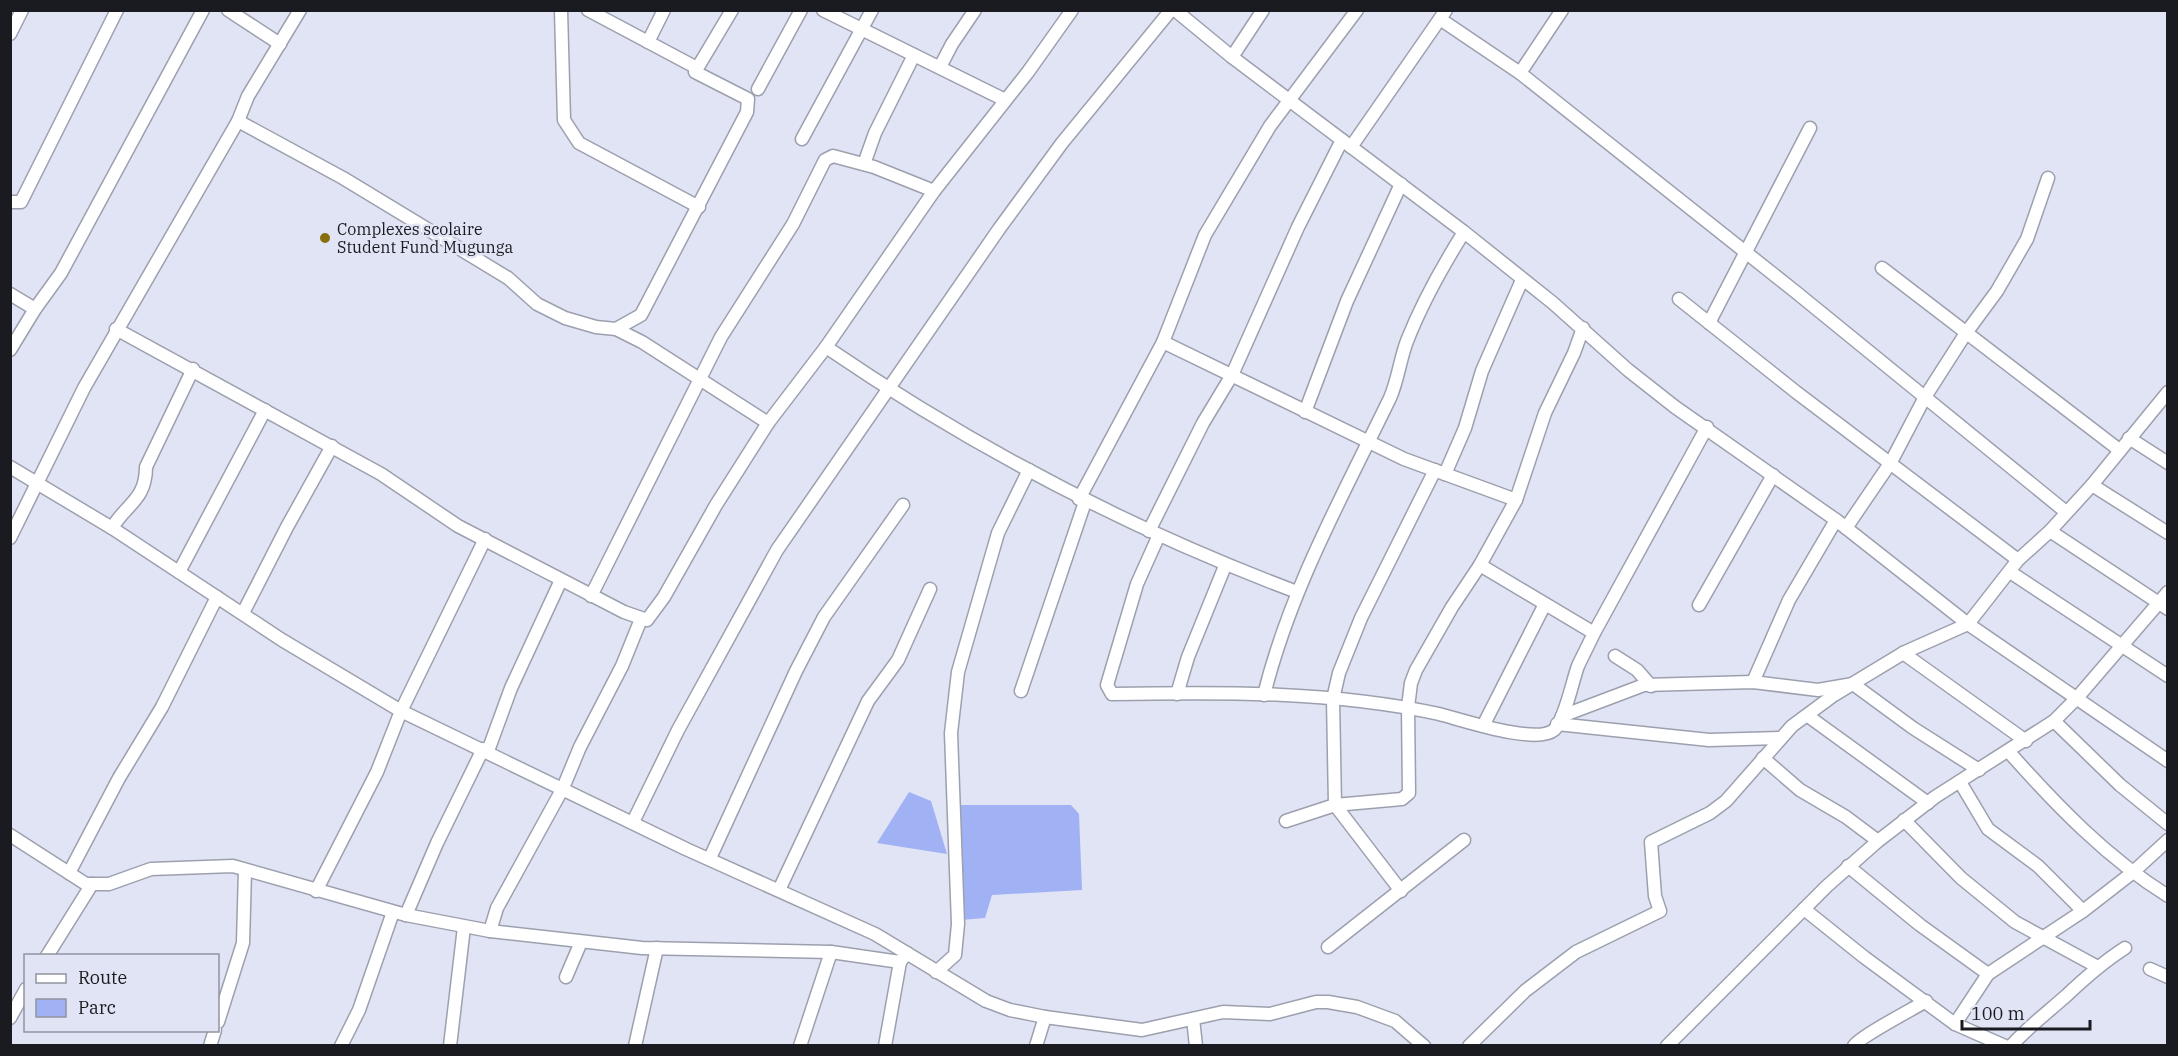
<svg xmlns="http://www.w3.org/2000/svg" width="2178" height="1056" viewBox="0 0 2178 1056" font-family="'IBM Plex Serif',serif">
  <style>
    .green { fill: #a0b1f4 }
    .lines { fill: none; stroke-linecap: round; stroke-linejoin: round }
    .minor-casing { stroke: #9ca0ae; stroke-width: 15 }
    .minor { stroke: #fff; stroke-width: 12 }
    .poi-dot { fill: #876f0e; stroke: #e0e4f4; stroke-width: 2 }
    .labels { text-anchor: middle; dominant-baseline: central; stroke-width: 5; stroke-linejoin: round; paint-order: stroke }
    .poi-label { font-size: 16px; fill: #191b20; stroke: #e0e4f4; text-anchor: start }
  </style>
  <rect width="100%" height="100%" fill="#e0e4f4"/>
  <g class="green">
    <polygon points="909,792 931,801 947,854 877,843"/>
    <polygon points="956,805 1071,805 1079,814 1082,890 992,895 985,918 961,920"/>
  </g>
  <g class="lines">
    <defs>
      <g id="minor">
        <polyline points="228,10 280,44"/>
        <polyline points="561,10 564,120 579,143 699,207"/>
        <polyline points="588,10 697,68"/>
        <polyline points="823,10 1005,100"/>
        <polyline points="1175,10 1232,57 1464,232 1553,303 1628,370 1675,407 1836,520 1968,624 2168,761"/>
        <polyline points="1440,19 1520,73 1797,293 2066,512"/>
        <polyline points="10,34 22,10"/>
        <polyline points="648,42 664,10"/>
        <polyline points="1232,57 1263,10"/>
        <polyline points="940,67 952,44 975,10"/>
        <polyline points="1520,73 1562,10"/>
        <polyline points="758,89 801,10"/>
        <polyline points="238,121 343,178 508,278 537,304 565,318 596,327 616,329 642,342 768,423 826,347 934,191 1028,72 1072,10"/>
        <polyline points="802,139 872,10"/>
        <polyline points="1351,147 1446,10"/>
        <polyline points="864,164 875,133 914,55"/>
        <polyline points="10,202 21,202 117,10"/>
        <polyline points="1882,268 2118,449"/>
        <polyline points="10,294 35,309"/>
        <polyline points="1679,299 1796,392 2018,560"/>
        <polyline points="1709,323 1810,128"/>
        <polyline points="116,329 381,474 458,526 624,612 647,620 664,597 716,505 768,423"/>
        <polyline points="616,329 641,315 747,112 748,99 695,72 732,10"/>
        <polyline points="1163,342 1404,459 1516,500"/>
        <path d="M 826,347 C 974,448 1129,529 1297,592"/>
        <polyline points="10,350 35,309 61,273 203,10"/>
        <polyline points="1305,412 1347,301 1401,184"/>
        <polyline points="2129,438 2168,463"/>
        <polyline points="10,467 112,528 282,640 401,711 686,849 875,934 986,1001 1010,1010 1045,1017 1142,1030 1223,1012 1270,1014 1316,1002 1328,1002 1357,1007 1395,1021 1424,1046"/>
        <polyline points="1445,474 1465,428 1482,371 1522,280"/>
        <polyline points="2092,485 2168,533"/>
        <polyline points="1079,499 1163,342 1205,235 1270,126 1357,10"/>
        <path d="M 112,528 C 126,504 146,500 146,467 L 193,369"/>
        <polyline points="1846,528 1891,462 1925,397 1966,333 1997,291 2027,239 2048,178"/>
        <polyline points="1149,531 1203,423 1232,375 1298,227 1342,140"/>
        <polyline points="2050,531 2168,609"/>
        <path d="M 1159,535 L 1137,584 L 1107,685 L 1112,694 C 1220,692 1333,691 1439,714 C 1463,720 1536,745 1554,730 C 1565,720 1572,682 1578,666 C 1583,655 1589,644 1594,633 L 1707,427"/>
        <polyline points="10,538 84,388 238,121 248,96 300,10"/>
        <polyline points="1480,565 1594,633"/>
        <polyline points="179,572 265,410"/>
        <polyline points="2010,572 2168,676"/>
        <polyline points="591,596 721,337 793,224 825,160 833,156 874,167 934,191"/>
        <polyline points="1699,605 1773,475"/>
        <polyline points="243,613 287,527 332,446"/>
        <polyline points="1903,653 2026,741"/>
        <polyline points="1615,656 1637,670 1651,686"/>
        <polyline points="1753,682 1789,600 1836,520"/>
        <polyline points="1021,691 1085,502"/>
        <polyline points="1177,694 1188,657 1225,566"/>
        <path d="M 1264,695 C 1290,590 1343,495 1390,398 C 1398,380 1400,359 1407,341 C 1422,303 1442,267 1464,232"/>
        <polyline points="1562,716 1644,685 1753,682 1818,690 1853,684 1913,728 1979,770"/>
        <polyline points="1808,716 1928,803"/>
        <polyline points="2054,721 2120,785 2168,824"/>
        <polyline points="1484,724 1545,604"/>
        <polyline points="1557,724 1709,740 1781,738"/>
        <polyline points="488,751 511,688 561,580"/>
        <path d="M 2009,752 C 2056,805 2107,858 2168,896"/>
        <polyline points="1763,758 1800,790 1846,817 1878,841"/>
        <polyline points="1960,782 1988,829 2038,866 2083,911"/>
        <polyline points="1904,820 1961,878 2015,922 2096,966"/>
        <polyline points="1286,821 1335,805 1402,799 1409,793 1408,707 1411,683 1416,670 1452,607 1480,565 1516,500 1545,413 1574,353 1583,328"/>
        <polyline points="633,822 678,730 777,550 999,229 1062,143 1171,10"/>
        <polyline points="10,835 86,884 109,884 151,869 233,866 406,915 490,931 642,948 831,952 900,962 907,953"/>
        <polyline points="710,858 796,671 824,617 903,505"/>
        <polyline points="1848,866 1920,925 1988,974"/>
        <polyline points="69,873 119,778 162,707 217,597"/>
        <polyline points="779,890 868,701 898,660 930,589"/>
        <polyline points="316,891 377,772 401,711 485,539"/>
        <polyline points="1401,891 1335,805 1333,699 1339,673 1361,618 1435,470"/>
        <polyline points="1804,909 1864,957 1955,1024 2005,1046"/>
        <polyline points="406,915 437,843 483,749"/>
        <polyline points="490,931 497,908 563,788 580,747 622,666 641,619"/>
        <polyline points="1328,947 1464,840"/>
        <polyline points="47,956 92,884"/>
        <polyline points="2150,969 2168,977"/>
        <polyline points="936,972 955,955 958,924 951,733 958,672 998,533 1029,470"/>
        <polyline points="566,977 581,942"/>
        <polyline points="10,1018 26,989"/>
        <polyline points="1193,1019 1196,1046"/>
        <polyline points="218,1022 243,943 245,870"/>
        <polyline points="1955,1024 1988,974 2083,911 2132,873 2168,840"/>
        <polyline points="210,1046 215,1030"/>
        <polyline points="341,1046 359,1010 393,912"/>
        <polyline points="450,1046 464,927"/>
        <polyline points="635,1046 657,948"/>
        <polyline points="800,1046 831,952"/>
        <polyline points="885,1046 900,962"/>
        <polyline points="1036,1046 1045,1017"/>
        <polyline points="1469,1046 1525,991 1576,952 1660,911 1655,896 1651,842 1710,813 1726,801 1792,726 1834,695 1905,652 1968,624 2018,560 2050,531 2092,485 2168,392"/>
        <polyline points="1667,1046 1827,886 1878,841 1935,797 2054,721 2076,699 2168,592"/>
        <path d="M 1854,1046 C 1859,1037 1913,1009 1926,1001"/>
        <path d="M 2011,1046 C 2029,1026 2048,1012 2067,995 C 2086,977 2103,962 2125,948"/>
      </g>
    </defs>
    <use href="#minor" class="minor-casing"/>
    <use href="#minor" class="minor"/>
  </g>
  <circle class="poi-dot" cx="325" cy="238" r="6"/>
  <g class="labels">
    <g class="poi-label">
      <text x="337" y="229">Complexes scolaire<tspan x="337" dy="18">Student Fund Mugunga</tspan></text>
    </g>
  </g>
  <rect width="2178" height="1056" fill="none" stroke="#191b20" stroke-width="24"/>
  <rect x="24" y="954" width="195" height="78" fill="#e0e4f4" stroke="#90949f" stroke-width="1.5"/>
  <rect x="36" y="974" width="30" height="9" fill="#ffffff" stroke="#90949f" stroke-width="1.5"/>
  <text x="78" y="984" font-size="18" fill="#191b20">Route</text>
  <rect x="36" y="999" width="30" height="18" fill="#a0b1f4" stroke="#90949f" stroke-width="1.5"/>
  <text x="78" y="1014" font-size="18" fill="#191b20">Parc</text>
  <path d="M1962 1020v9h128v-9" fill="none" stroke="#191b20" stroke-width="3"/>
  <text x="1971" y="1020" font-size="18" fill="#191b20" stroke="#e0e4f4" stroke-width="4.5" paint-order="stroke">100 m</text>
</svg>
